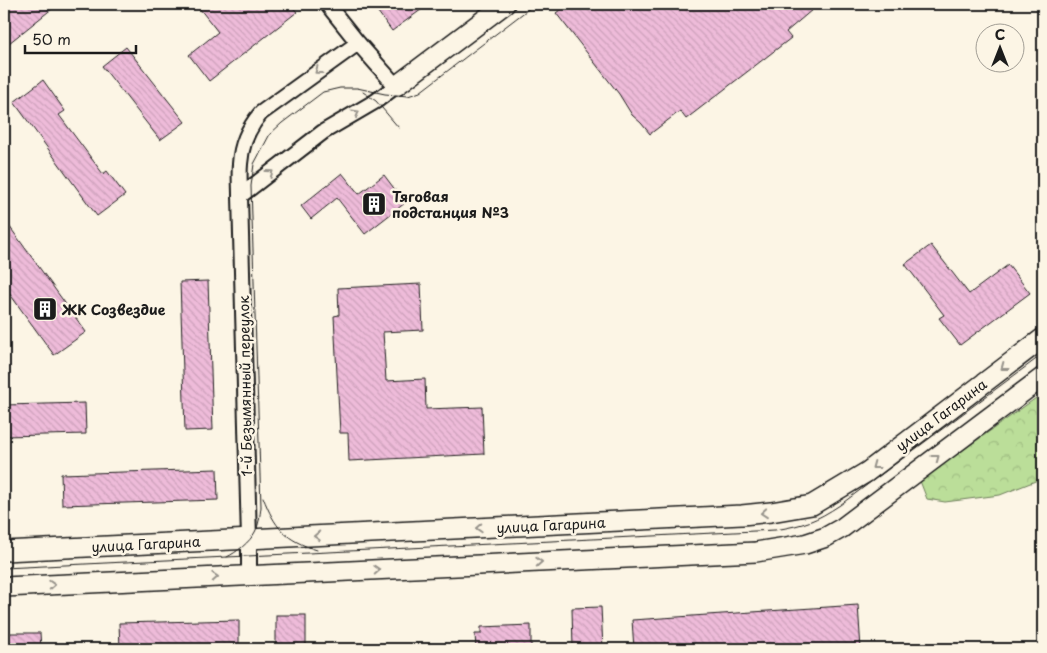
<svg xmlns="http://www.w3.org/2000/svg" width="1047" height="653" viewBox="0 0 1047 653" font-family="'Playpen Sans',sans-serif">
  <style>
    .forest { fill: url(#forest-crowns); stroke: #6c7d5a }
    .building { fill: url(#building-back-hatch); stroke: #1c1c1c }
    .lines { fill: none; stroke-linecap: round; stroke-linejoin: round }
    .street-casing { stroke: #1c1c1c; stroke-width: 18 }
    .secondary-casing { stroke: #1c1c1c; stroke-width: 22 }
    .street { stroke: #fcf5e5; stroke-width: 14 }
    .secondary { stroke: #fcf5e5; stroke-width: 19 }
    .tram { stroke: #1c1c1c; stroke-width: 1 }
    .oneway { stroke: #97938b }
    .labels { text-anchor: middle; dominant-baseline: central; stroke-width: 5; stroke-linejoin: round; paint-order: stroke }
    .poi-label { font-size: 14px; font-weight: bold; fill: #1c1c1c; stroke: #fcf5e5; text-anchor: start }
    .street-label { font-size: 14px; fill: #1c1c1c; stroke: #fcf5e5 }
  </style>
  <defs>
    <pattern id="forest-crowns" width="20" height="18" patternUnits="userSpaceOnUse" patternTransform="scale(1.25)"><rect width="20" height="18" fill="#bbde99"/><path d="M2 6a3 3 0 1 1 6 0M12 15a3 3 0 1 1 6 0" fill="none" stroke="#a0be83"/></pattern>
    <pattern id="building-back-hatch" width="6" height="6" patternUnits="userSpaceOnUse" patternTransform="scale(1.25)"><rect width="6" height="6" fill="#eebbd9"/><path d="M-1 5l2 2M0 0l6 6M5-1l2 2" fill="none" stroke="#cca0ba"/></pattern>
  </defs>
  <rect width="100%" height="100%" fill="#fcf5e5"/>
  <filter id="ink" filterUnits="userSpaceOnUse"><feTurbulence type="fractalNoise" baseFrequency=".02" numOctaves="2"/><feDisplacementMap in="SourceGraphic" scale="10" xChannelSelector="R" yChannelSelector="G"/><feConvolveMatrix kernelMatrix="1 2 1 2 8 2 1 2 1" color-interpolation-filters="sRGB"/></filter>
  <g filter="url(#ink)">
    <polygon class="forest" points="1043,393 1043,478 1000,495 945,502 927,499 920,481"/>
    <g class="building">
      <polygon points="13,4 58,4 4,47 4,11"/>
      <polygon points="196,4 290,4 297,12 209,81 189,55 218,32"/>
      <polygon points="372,4 429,4 392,31"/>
      <polygon points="568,4 819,4 786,32 791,38 686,119 680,111 650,134 641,123 632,115 619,94 556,13"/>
      <polygon points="126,47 185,122 160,140 102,66"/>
      <polygon points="43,80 65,111 59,115 103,174 107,171 125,195 97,216 14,102"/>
      <polygon points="342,173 359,194 384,175 405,203 365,234 337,198 311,219 301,206"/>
      <polygon points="4,219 86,332 54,355 4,286"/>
      <polygon points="931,245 969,294 1008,265 1030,293 960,345 939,318 944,315 905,264"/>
      <polygon points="208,281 213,430 185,431 180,282"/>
      <polygon points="421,284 423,330 383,332 386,381 425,379 426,409 482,407 484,454 349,461 348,433 340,433 334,316 339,315 338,288"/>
      <polygon points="85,403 86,434 4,436 4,405"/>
      <polygon points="217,469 218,500 62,505 61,474"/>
      <polygon points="858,605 861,649 634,649 632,620"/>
      <polygon points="601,607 603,649 573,649 572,608"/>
      <rect x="276" y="615" width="30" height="34"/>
      <polygon points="239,620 239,649 120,649 119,623"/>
      <polygon points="531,625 531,649 476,649 475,634 481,634 481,627"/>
      <polygon points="4,633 40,633 41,649 4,649"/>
    </g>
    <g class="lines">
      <defs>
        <g id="street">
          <polyline points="240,196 323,132 376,101 396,86 358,43 327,4"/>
          <path d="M 249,576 L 249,540 L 240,196 C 240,185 239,174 240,164 C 241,145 249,127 261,113 L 358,43"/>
        </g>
        <g id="secondary">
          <polyline points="396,86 505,4"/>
          <polyline points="4,551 742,515 771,512 812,505 867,472 1043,338"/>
          <polyline points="4,587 756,552 805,544 826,537 842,528 1043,377"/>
        </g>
      </defs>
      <use href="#street" class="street-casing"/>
      <use href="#secondary" class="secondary-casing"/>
      <use href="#street" class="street"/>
      <use href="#secondary" class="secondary"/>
      <g class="tram">
        <polyline points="363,92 376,101 399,128"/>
        <path d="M 263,497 C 275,528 285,540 317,550"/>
        <path d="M 227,557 C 237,552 250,542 255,532 C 259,525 260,515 261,507 L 251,186 L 254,164 L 270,134 L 282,123 L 323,92 L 340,88 L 357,88 L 385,94 L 408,96 L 420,92 L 535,4"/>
        <path d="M 4,568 L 775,530 C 804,525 816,521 840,505 L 1043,354"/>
      </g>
    </g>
    <defs><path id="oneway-chevron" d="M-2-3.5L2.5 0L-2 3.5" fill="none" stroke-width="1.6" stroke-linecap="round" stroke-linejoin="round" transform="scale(1.25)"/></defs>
    <g class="oneway">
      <use href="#oneway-chevron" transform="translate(318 71) rotate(144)"/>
      <use href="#oneway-chevron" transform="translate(356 113) rotate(-30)"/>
      <use href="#oneway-chevron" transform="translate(270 173) rotate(-36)"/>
      <use href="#oneway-chevron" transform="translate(1004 367) rotate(143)"/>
      <use href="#oneway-chevron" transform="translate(936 458) rotate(-37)"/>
      <use href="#oneway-chevron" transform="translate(875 466) rotate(143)"/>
      <use href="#oneway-chevron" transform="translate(764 513) rotate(175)"/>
      <use href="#oneway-chevron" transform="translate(479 528) rotate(177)"/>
      <use href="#oneway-chevron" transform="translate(317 536) rotate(177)"/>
      <use href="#oneway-chevron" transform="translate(539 562) rotate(-3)"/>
      <use href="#oneway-chevron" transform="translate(377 570) rotate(-3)"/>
      <use href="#oneway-chevron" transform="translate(215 577) rotate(-3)"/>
      <use href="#oneway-chevron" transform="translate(52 585) rotate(-3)"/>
    </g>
  </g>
  <defs>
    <symbol id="building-square" viewBox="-11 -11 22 22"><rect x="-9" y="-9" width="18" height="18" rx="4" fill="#1c1c1c" stroke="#fcf5e5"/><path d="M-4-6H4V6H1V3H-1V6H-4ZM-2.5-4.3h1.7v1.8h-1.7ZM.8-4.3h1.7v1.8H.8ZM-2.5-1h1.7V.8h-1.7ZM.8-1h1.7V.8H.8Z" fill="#fff"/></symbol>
  </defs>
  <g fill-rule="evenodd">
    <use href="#building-square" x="360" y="190" width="28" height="28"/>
    <use href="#building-square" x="31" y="295" width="28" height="28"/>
  </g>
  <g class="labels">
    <g class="poi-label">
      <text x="392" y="196">Тяговая<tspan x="392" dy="16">подстанция №3</tspan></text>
      <text x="62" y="309">ЖК Созвездие</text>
    </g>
    <g class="street-label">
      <text transform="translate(245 386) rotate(-91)">1-й Безымянный переулок</text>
      <text transform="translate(941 415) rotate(-37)">улица Гагарина</text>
      <text transform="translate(551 525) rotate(-3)">улица Гагарина</text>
      <text transform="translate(146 544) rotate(-3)">улица Гагарина</text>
    </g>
  </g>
  <rect width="1047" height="653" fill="none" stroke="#fcf5e5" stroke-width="20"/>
  <rect x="10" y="10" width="1027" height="633" fill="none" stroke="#1c1c1c" stroke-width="2" filter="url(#ink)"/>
  <g transform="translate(1000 48)"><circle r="24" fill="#fcf5e5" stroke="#a29e95"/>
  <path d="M0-4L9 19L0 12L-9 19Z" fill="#1c1c1c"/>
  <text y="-8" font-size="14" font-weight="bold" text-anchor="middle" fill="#1c1c1c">С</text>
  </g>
  <path d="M25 45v8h111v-8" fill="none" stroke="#1c1c1c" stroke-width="2.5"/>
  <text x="32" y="45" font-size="15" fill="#1c1c1c" stroke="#fcf5e5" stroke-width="4" paint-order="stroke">50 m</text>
</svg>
